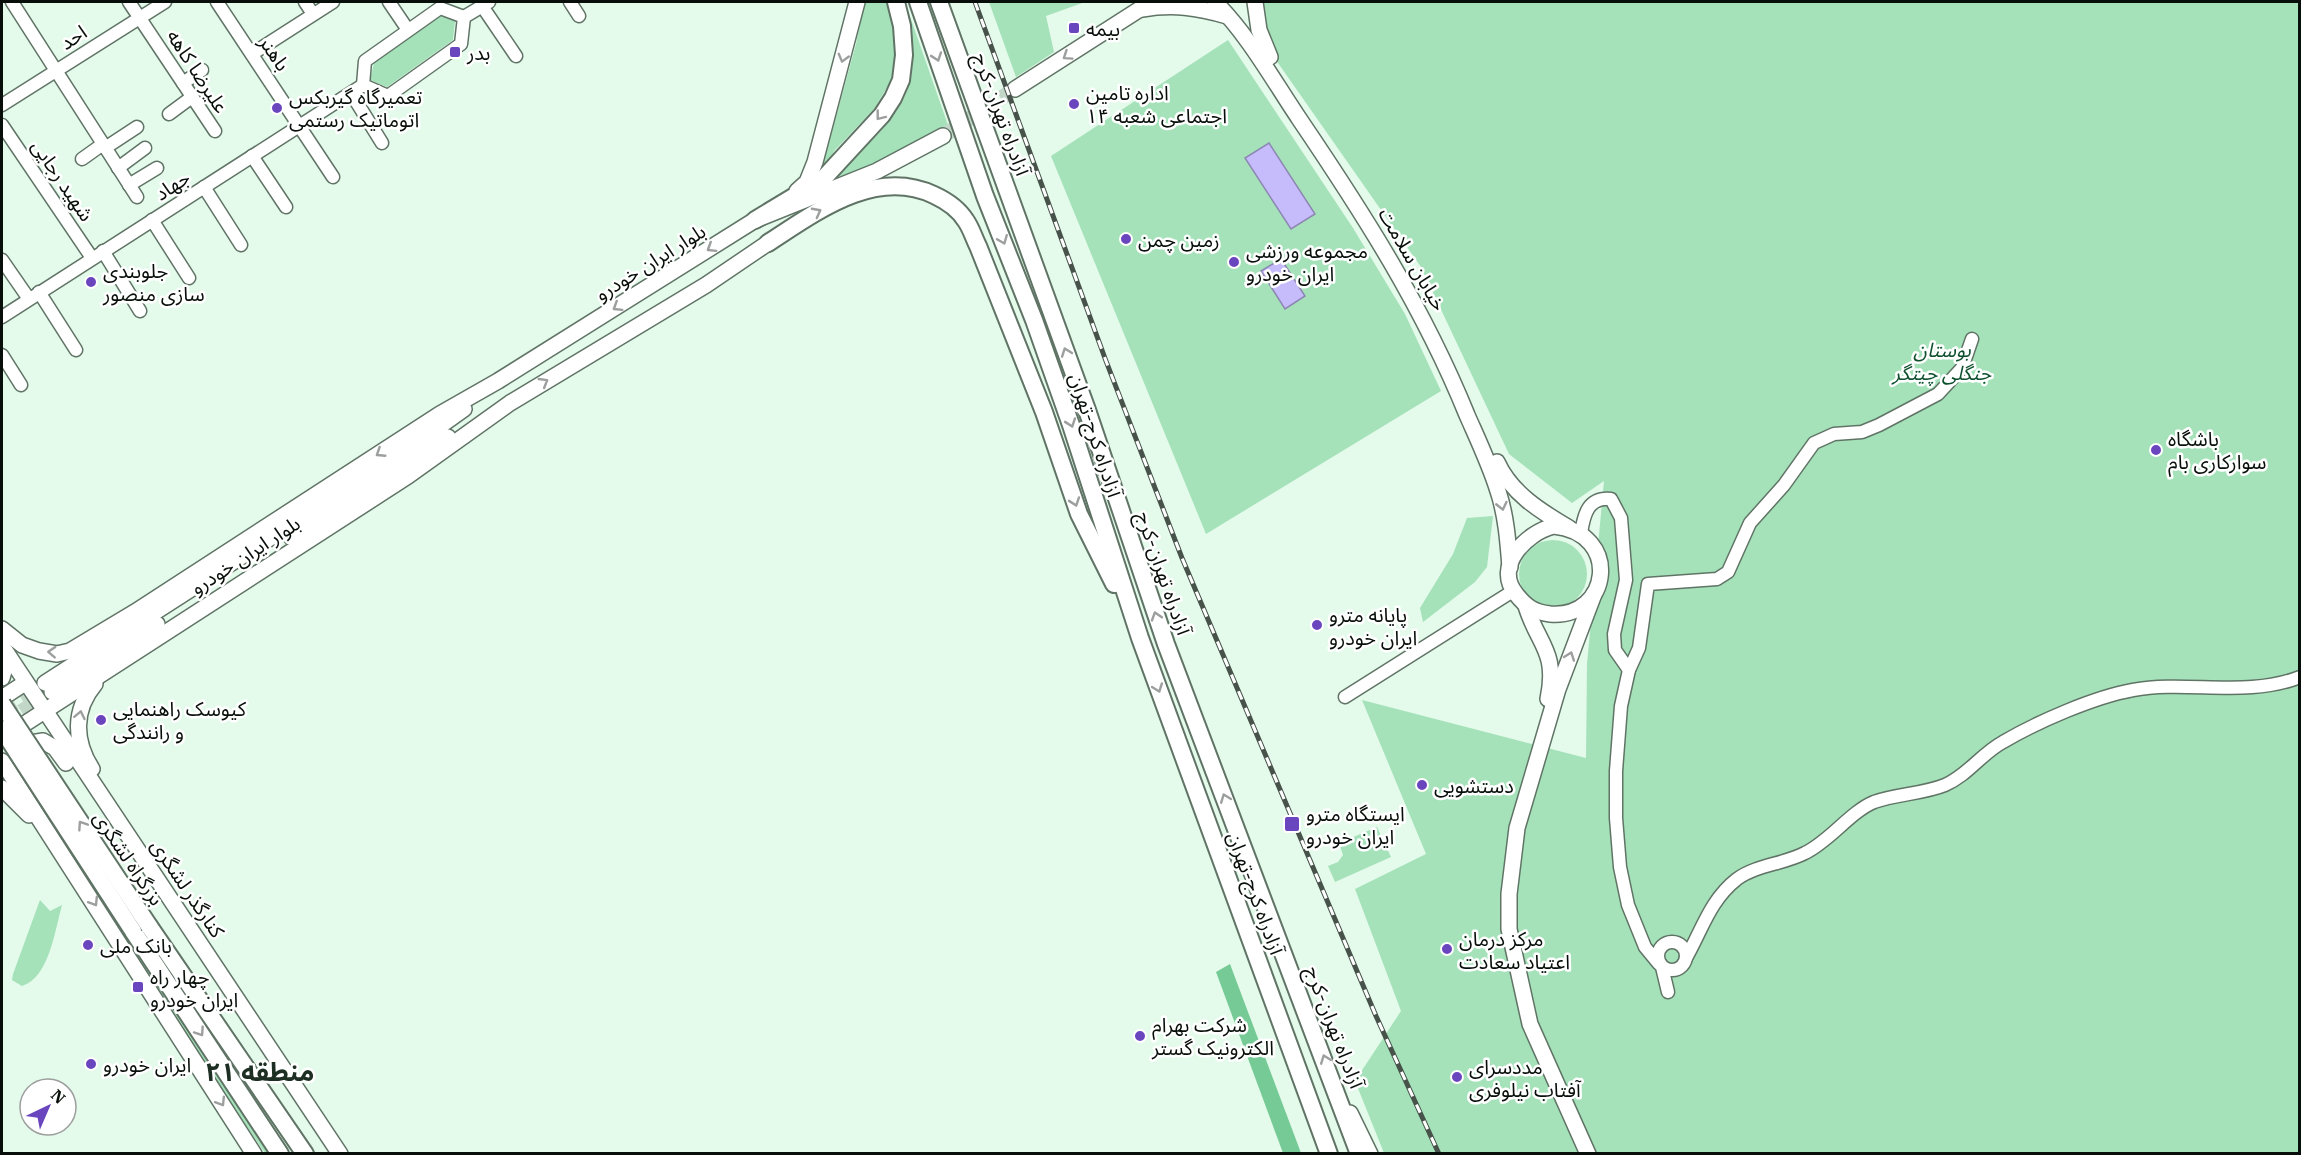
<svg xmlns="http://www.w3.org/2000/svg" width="2301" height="1155" viewBox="0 0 2301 1155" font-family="'IBM Plex Serif','Noto Sans Arabic',serif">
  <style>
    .green { fill: #a5e2ba }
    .forest { fill: #75ca95 }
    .water { fill: #c6bbfb; stroke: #8d87b3; stroke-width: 1.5 }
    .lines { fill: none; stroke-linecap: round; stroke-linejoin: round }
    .major-tunnel { stroke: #c3d7c9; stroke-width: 15; stroke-dasharray: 15 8; stroke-linecap: butt }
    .minor-casing { stroke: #607466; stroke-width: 15 }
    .major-casing { stroke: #607466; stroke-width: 18 }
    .highway-casing { stroke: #607466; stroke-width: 20 }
    .minor { stroke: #fff; stroke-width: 12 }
    .major { stroke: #fff; stroke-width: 15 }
    .highway { stroke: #fff; stroke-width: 16 }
    .rail-casing { stroke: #47524a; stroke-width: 5 }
    .rail { stroke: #fff; stroke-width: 3; stroke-dasharray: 9; stroke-linecap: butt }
    .highway-bridge-casing { stroke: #607466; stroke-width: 20; stroke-linecap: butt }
    .highway-bridge { stroke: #fff; stroke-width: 16 }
    .oneway { stroke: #9c9f9d }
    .poi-dot { fill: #6a46be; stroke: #fff; stroke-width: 2 }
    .labels { text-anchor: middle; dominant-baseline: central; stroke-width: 5; stroke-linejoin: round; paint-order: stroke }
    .poi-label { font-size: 20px; fill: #080f0a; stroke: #fff; text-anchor: start }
    .street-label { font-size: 20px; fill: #080f0a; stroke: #fff }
    .park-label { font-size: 20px; font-style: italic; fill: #0f512f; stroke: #fff }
    .district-label { font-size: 26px; font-weight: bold; fill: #1d2e23; stroke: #fff }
  </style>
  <rect width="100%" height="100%" fill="#e4faeb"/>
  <g class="green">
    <polygon points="864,2 888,2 899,35 898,69 874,109 835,150 820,175 856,44"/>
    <path d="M 905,2 L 948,125 L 885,161 L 827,181 C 860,150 906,119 912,71 C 915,48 909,24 905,2 Z"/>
    <polygon points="989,2 1085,2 1046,16 1054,52 1016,77"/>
    <polygon points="1262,2 2299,2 2299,1153 1384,1153 1355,1081 1401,1011 1355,889 1426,854 1362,700 1586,758 1587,664 1604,481 1572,503 1509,454 1421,267 1271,53 1264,27"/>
    <polygon points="440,16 455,21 453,40 387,87 370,80 374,63"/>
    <polygon points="1228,40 1353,228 1405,314 1441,391 1206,534 1051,156"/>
    <polygon points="1493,516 1487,567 1475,582 1423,622 1420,608 1453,554 1467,518"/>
    <circle cx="1553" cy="574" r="34"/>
    <polygon points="1377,827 1391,857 1335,882 1328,866 1338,862 1343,855 1339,843"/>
    <path d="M 40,900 L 50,911 L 62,905 C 55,930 49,978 22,986 L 12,980 L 13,974 Z"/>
    <path d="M 113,914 L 252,1126 L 272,1153 L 265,1153 C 212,1076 154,999 113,914 Z"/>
  </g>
  <polygon class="forest" points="1230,964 1301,1153 1283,1153 1216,972"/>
  <g class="water">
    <polygon points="1269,143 1315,214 1291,229 1245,158"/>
    <polygon points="1281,259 1305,296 1285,309 1261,271"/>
  </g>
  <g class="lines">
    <g class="major-tunnel">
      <polyline points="943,136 1015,89"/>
      <polyline points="2,711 42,685"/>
      <polyline points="2,724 49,694"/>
    </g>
    <defs>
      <g id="minor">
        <polyline points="12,2 137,197"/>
        <polyline points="129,2 215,131"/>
        <polyline points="217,2 333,177"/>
        <polyline points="305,2 313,14"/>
        <polyline points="389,2 408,30"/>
        <polyline points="570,2 579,16"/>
        <polyline points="482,6 516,56"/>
        <polygon points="440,8 464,17 461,44 388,96 363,85 365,61"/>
        <polyline points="464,17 489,2"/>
        <polyline points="252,54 333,2"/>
        <polyline points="183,83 202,70"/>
        <polyline points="351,93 382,143"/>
        <polyline points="2,105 165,2"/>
        <polyline points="169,114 192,97"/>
        <polyline points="2,125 92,258"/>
        <polyline points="105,148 137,127"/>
        <polyline points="252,156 286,207"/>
        <polyline points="82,159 103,144"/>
        <polyline points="118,168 145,148"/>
        <polyline points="129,185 157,168"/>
        <polyline points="204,187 241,245"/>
        <polyline points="152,220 189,278"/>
        <polyline points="103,251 140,311"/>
        <polyline points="2,260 29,299"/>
        <polyline points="39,292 76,350"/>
        <polyline points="2,317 363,85"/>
        <polyline points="2,355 21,385"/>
        <path d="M 1581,533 C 1584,514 1588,497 1611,499 L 1621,518 L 1626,580 L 1614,634 L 1615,650 L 1629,670"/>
        <polyline points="1345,697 1513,591"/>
        <circle cx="1672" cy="956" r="14"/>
        <path d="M 1686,958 C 1702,930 1710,900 1737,879 C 1756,865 1784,864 1805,853 C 1830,841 1850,812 1874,802 C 1896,794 1923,794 1945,785 C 1968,775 1981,754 2003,742 C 2037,722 2094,697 2133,690 C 2187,680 2247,698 2300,677"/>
        <polyline points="1659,964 1645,947 1628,905 1620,867 1616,818 1616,771 1621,706 1629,670 1639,648 1648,584 1717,579 1728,572 1750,523 1784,485 1814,443 1834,434 1862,432 1879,425 1938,394 1962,368 1972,339"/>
        <polyline points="1662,967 1668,992"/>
      </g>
      <g id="major">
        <path d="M 1215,2 C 1249,36 1273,80 1300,120 C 1365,216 1423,307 1467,415 C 1478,440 1490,465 1498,491 C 1506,515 1508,541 1510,567"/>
        <polyline points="1255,2 1259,30 1270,57"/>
        <path d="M 1142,9 C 1173,4 1197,7 1227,16"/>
        <polyline points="1015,89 1151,2"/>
        <polyline points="797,191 807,182 815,162 857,2"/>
        <path d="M 1497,462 C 1511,493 1540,511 1569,528"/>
        <path d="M 1554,526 C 1622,533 1611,619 1550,614 C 1534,612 1526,607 1516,594 C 1493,566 1527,532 1554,526 Z"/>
        <polyline points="291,537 448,437"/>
        <path d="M 1526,606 C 1538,645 1558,651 1548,699"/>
        <polyline points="2,629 22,645 39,651 57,654 70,651 135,612 440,414 498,381 755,220 877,171 943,136"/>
        <polyline points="2,646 340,1154"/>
        <polyline points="2,663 4,671 2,678"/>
        <polyline points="45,683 408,449 464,409"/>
        <polyline points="52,692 157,624"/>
        <polyline points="2,698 25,683"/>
        <polyline points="9,734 408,476 510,403 706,285 768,243"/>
        <polyline points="22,751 31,743 43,741 55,748 66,763"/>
        <polyline points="2,761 254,1154"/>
        <path d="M 92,769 C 74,741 73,710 95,684"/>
        <polyline points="2,788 29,815"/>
        <polyline points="1350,1113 1370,1154"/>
        <polyline points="1588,1154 1530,1024 1509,929 1509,894 1517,828 1558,689 1594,594"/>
      </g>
      <g id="highway">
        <polyline points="918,2 985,196 1034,320 1071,425 1140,638 1329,1154"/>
        <polyline points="939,2 1087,410 1166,644 1359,1154"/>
        <polyline points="755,220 823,179 882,115 893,98 901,80 904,55 902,26 896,2"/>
        <path d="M 768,243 C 816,212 875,167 934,195 C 947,201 958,208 966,221 C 971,228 974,238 978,246 L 1044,412 L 1079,514 L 1114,584"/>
        <polyline points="149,926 305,1154"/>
        <polyline points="133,931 280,1154"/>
      </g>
    </defs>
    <use href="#minor" class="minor-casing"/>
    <use href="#major" class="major-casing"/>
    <use href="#highway" class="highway-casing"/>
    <use href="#minor" class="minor"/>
    <use href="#major" class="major"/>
    <use href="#highway" class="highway"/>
    <defs>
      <polyline id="rail" points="975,2 1106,361 1182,558 1376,1016 1439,1154"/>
    </defs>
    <use href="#rail" class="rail-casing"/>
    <use href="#rail" class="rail"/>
    <defs>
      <g id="highway-bridge">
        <polyline points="2,704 149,926"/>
        <polyline points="2,729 133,931"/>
      </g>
    </defs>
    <use href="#highway-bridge" class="highway-bridge-casing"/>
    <use href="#highway-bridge" class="highway-bridge"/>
  </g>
  <defs><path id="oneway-chevron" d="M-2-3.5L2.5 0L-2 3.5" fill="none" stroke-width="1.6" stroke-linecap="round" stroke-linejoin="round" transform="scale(1.5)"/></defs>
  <g class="oneway">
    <use href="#oneway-chevron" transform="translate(1067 56) rotate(146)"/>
    <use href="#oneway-chevron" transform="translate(937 57) rotate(71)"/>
    <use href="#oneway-chevron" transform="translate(843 58) rotate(105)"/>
    <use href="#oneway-chevron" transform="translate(880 116) rotate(128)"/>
    <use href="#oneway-chevron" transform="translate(817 212) rotate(-28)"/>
    <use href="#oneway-chevron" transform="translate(1003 240) rotate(68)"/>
    <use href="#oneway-chevron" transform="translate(711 248) rotate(148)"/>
    <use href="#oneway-chevron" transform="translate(617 307) rotate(148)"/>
    <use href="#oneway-chevron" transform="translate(1066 352) rotate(-110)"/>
    <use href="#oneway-chevron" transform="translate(544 382) rotate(-31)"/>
    <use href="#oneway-chevron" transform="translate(1071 423) rotate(71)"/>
    <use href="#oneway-chevron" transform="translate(380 453) rotate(147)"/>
    <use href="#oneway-chevron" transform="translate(1075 502) rotate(71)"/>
    <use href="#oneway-chevron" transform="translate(1502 506) rotate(77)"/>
    <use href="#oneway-chevron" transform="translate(1156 616) rotate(-108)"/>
    <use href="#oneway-chevron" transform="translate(52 652) rotate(-177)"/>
    <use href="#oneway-chevron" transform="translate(1570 656) rotate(-70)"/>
    <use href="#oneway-chevron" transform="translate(1158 688) rotate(70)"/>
    <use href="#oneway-chevron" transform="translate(80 715) rotate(-78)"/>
    <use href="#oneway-chevron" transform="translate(1225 798) rotate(-111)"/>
    <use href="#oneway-chevron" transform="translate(82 825) rotate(-124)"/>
    <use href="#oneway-chevron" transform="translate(94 902) rotate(58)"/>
    <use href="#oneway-chevron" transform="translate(200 1032) rotate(56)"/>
    <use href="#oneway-chevron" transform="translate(1325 1059) rotate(-111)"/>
    <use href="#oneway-chevron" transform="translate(221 1102) rotate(58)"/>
  </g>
  <g class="poi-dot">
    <rect x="1068" y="22" width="12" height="12" rx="3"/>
    <rect x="449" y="46" width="12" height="12" rx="3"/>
    <circle cx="1074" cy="104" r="6"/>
    <circle cx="277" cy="108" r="6"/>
    <circle cx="1126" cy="239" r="6"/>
    <circle cx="1234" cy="262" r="6"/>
    <circle cx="91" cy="282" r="6"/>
    <circle cx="2156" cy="450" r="6"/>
    <circle cx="1317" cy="625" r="6"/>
    <circle cx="101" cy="720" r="6"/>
    <circle cx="1422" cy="785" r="6"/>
    <rect x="1284" y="816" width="16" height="16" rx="3"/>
    <circle cx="88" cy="945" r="6"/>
    <circle cx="1447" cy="949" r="6"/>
    <rect x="132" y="981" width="12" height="12" rx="3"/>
    <circle cx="1140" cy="1036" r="6"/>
    <circle cx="91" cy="1064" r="6"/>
    <circle cx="1457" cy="1077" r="6"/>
  </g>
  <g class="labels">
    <g class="poi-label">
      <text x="1086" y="28">بیمه</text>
      <text x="467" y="52">بدر</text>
      <text x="1086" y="92">اداره تامین<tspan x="1086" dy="23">اجتماعی شعبه ۱۴</tspan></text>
      <text x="289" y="96">تعمیرگاه گیربکس<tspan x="289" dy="23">اتوماتیک رستمی</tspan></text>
      <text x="1138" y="239">زمین چمن</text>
      <text x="1246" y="250">مجموعه ورزشی<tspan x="1246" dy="23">ایران خودرو</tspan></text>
      <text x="103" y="270">جلوبندی<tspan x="103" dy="23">سازی منصور</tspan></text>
      <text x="2168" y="438">باشگاه<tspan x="2168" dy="23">سوارکاری بام</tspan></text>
      <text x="1329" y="614">پایانه مترو<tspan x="1329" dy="23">ایران خودرو</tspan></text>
      <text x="113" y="708">کیوسک راهنمایی<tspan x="113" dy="23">و رانندگی</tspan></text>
      <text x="1434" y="785">دستشویی</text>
      <text x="1306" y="813">ایستگاه مترو<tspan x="1306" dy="23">ایران خودرو</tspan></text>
      <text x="1459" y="938">مرکز درمان<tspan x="1459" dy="23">اعتیاد سعادت</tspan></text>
      <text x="100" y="945">بانک ملی</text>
      <text x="150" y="976">چهار راه<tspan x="150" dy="23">ایران خودرو</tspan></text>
      <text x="1152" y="1024">شرکت بهرام<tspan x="1152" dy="23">الکترونیک گستر</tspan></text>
      <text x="103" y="1064">ایران خودرو</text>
      <text x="1469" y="1066">مددسرای<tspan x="1469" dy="23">آفتاب نیلوفری</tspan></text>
    </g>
    <g class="street-label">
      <text transform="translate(73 37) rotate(-33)">احد</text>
      <text transform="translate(275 53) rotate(56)">باهنر</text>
      <text transform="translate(198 71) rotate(57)">علیرضا کاهه</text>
      <text transform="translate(1002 114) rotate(70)">آزادراه تهران-کرج</text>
      <text transform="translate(63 180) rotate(56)">شهید رجایی</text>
      <text transform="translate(172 185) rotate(-33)">جهاد</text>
      <text transform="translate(1413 259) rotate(60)">خیابان سلامت</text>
      <text transform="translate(650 262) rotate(-32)">بلوار ایران خودرو</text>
      <text transform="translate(1096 435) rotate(72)">آزادراه کرج-تهران</text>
      <text transform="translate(245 555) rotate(-33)">بلوار ایران خودرو</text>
      <text transform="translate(1164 573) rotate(71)">آزادراه تهران-کرج</text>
      <text transform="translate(129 858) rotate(56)">بزرگراه لشگری</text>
      <text transform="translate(188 888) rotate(56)">کنارگذر لشگری</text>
      <text transform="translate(1256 893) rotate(70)">آزادراه کرج-تهران</text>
      <text transform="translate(1335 1027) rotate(69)">آزادراه تهران-کرج</text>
    </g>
    <g class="park-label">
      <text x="1942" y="349">بوستان<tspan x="1942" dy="23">جنگلی چیتگر</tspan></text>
    </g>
    <g class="district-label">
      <text x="260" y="1071">منطقه ۲۱</text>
    </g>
  </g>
  <rect width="2301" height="1155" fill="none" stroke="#080f0a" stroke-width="6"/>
  <g transform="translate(48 1107) rotate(44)"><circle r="28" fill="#ffffff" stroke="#9c9f9d" stroke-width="1.5"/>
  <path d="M0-4.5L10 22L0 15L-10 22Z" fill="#6a46be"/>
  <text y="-9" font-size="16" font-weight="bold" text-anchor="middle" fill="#080f0a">N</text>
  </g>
</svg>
